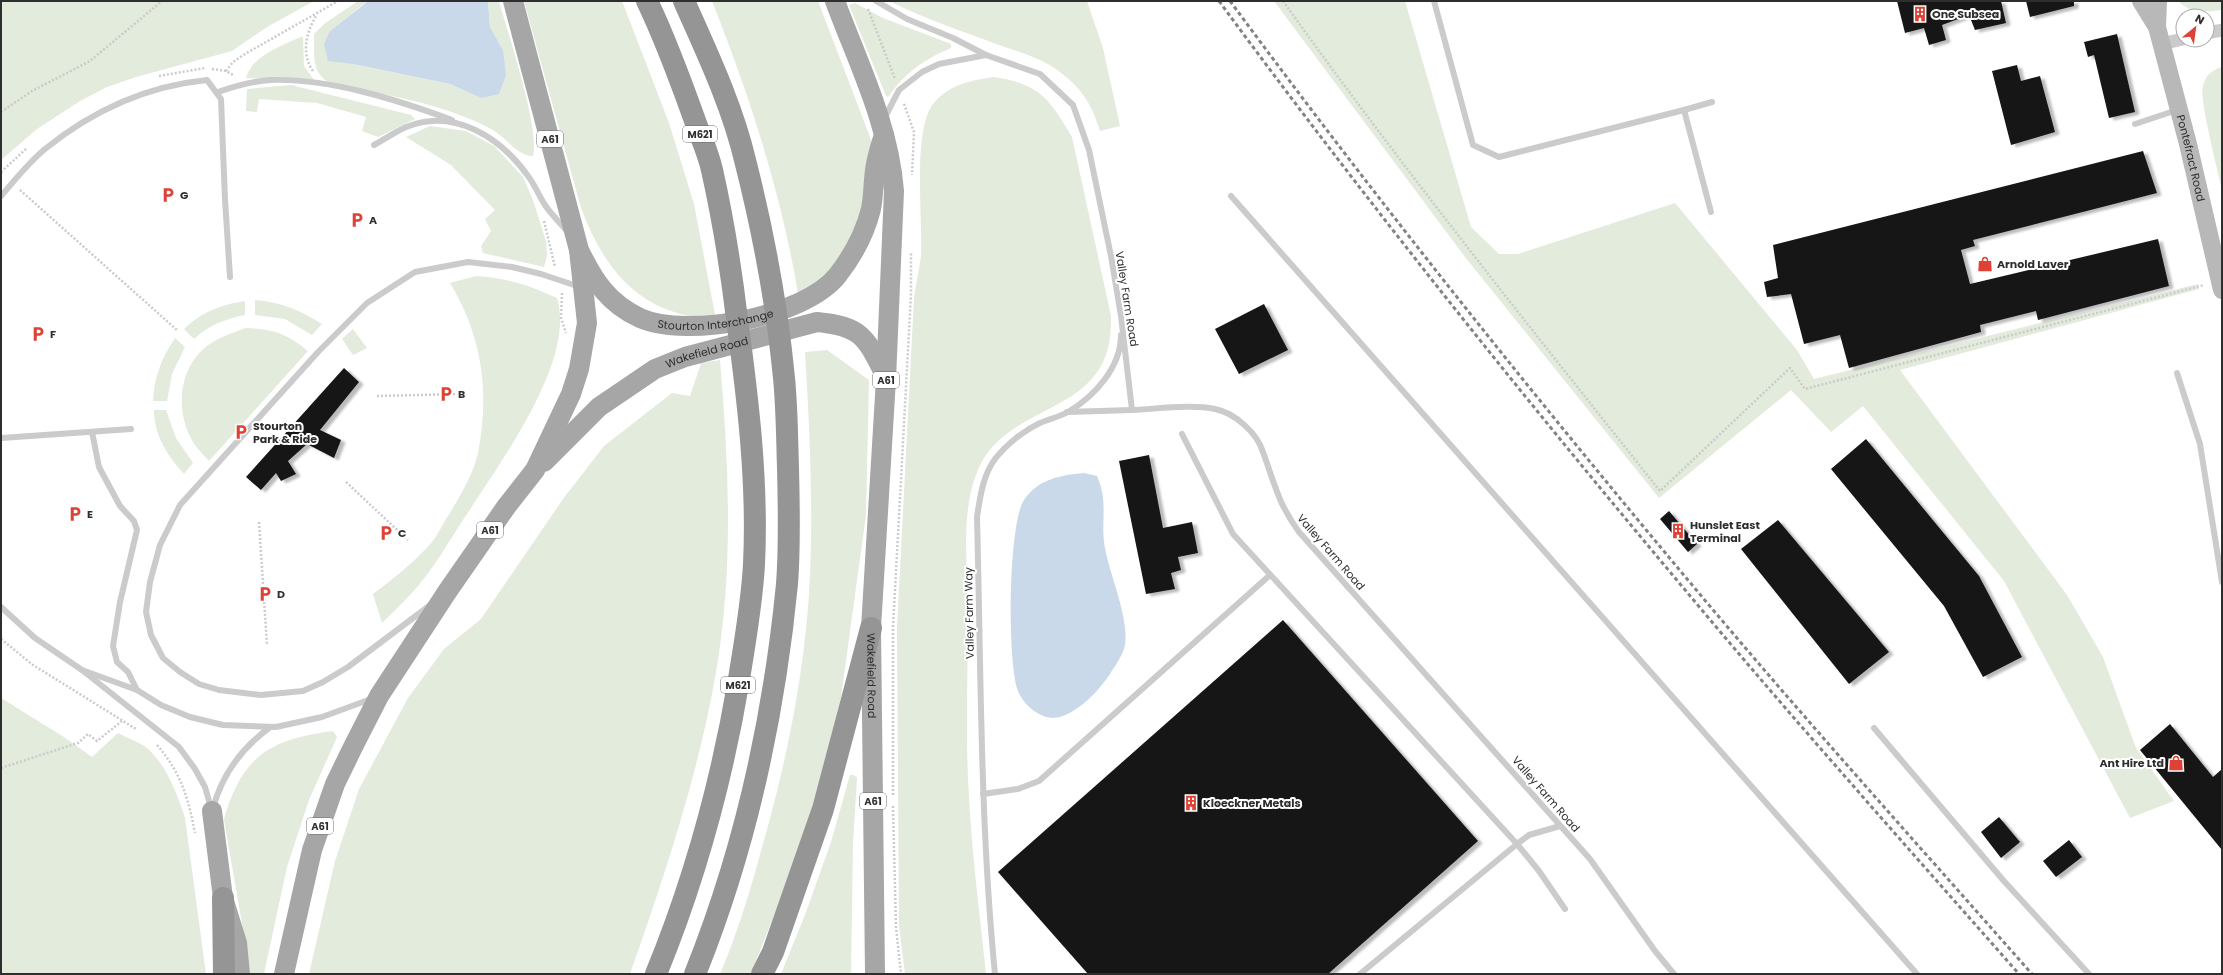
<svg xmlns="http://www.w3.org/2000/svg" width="2223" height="975" viewBox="0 0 2223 975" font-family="Poppins,sans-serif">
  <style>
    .green { fill: #e2ebdc }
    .water { fill: #c9d9ea }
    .building { fill: #151515; filter: url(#shadow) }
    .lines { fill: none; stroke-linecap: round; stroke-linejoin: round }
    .path { stroke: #cbcbcb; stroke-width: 2.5; stroke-dasharray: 2 2; stroke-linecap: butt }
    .service { stroke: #cbcbcb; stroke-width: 6 }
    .minor { stroke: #cbcbcb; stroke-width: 13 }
    .secondary { stroke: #b8b8b8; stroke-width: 18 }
    .primary { stroke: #a6a6a6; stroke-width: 20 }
    .motorway { stroke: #959595; stroke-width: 22 }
    .rail { stroke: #838383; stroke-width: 3; stroke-dasharray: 4 3; stroke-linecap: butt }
    .labels { text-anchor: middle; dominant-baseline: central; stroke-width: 4; stroke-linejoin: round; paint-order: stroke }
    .shield { fill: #fff; stroke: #6d6d6d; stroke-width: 1 }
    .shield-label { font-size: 10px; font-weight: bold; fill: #2e2e2e }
    .poi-label { font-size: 11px; font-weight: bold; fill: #2e2e2e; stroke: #fff; text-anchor: start }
    .street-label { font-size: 11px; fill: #2e2e2e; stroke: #fff }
  </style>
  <defs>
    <filter id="shadow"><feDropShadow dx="4.5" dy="2.5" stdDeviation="1" flood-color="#0004"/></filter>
  </defs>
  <rect width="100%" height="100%" fill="#fff"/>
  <g class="green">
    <polygon points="1,1 314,1 267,27 232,51 136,77 107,87 80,101 37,129 1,160"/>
    <path d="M 358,1 L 367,1 L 330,31 L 353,64 L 450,84 L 481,98 L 503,50 L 490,27 L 488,1 L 499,1 C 508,34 540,128 533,156 C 515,155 507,137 491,129 C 443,103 384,95 330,83 C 310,72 315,54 314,34 L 324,24 Z"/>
    <path d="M 524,1 L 622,1 L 669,123 L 694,204 L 716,320 C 642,315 606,274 581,208 Z"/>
    <path d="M 712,1 L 818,1 L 873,145 L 876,175 L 849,255 L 799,300 C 783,198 750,97 712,1 Z"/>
    <path d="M 889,1 L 1087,1 L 1103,48 L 1120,126 L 1100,131 C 1093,108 1084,91 1065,76 C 1047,60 1022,53 999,45 C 962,31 925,19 889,1 Z"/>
    <polygon points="1274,1 1405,1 1471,227 1499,254 1518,254 1675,203 1797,350 1814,379 2198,284 2199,289 1900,370 2067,595 2103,657 2136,748 2174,801 2130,818 2004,581 1863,406 1831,432 1791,390 1659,498 1465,257"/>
    <path d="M 2178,1 L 2222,1 L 2222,10 C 2206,12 2191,14 2178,1 Z"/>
    <path d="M 855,3 L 883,18 L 951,44 L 951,48 C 923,60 906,72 888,97 L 886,96 L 849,5 Z"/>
    <path d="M 303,36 L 304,66 L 314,80 L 246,78 C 252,55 284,45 303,36 Z"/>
    <path d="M 2222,67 L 2222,190 C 2218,171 2199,99 2203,86 C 2205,76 2213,69 2222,67 Z"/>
    <path d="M 993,77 C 1038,83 1050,99 1072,137 L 1111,316 C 1111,332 1110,348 1103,362 C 1079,414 1001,411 977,472 C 960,514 968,567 968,612 C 968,673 965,736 969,797 C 972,856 980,915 986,974 L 905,974 L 899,926 L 897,628 L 914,298 C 916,284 919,270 921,256 C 923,221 912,127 934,103 C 950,84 970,81 993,77 Z"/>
    <polygon points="291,85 411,115 415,119 378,137 362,131 366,117 317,103 259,99 257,112 246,111 247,89"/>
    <polygon points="430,126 466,131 494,146 523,177 533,200 546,241 547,256 544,267 483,253 481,246 491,231 485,219 495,210 451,165 406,137"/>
    <path d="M 476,276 C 507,278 529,285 557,298 C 576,359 503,458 471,508 C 453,534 438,562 418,586 C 407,599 394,611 382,623 L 373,594 C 394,578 415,562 432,542 C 438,534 443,524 448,516 C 460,496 473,475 478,453 C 490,391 482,336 450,283 Z"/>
    <path d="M 255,300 C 281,302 300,310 322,324 L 312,335 L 285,319 L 255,315 Z"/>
    <path d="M 245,301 L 245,315 C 225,319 209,325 194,339 L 184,329 C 202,312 220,305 245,301 Z"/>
    <path d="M 246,328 C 273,329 286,333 308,351 L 209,461 C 204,455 197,449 193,442 C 175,413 178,368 207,346 C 219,337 232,333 246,328 Z"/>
    <polygon points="353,329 367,348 353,355 342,339"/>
    <path d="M 175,338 L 185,347 L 172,374 L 167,401 L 153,401 C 154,377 162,357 175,338 Z"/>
    <path d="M 827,350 L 869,380 L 866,515 L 841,697 L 821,779 L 790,876 L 753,968 L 751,974 L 720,974 C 738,932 751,888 763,844 C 791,745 810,646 811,543 C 812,479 809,416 805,352 Z"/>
    <path d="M 720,360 C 729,466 734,572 715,678 C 697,779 664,877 630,974 L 309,974 L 335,861 L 359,789 L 408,698 L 444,649 L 481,619 L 563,499 L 604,446 L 672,393 L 690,396 L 701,363 Z"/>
    <path d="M 154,410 L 166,410 L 176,438 L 193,463 L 184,474 C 168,456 154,436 154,410 Z"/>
    <path d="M 1,698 L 64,737 L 92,757 L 118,733 C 127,738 140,742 148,749 C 167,766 178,796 185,818 L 206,974 L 1,973 Z"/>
    <path d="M 333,731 L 337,737 L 309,800 L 287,867 L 264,974 L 248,974 L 245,941 L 224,820 C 227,807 231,797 237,785 C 257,745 291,737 333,731 Z"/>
    <polygon points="850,775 854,775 857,778 853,843 851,974 781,974 805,915 831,842"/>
  </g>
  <g class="water">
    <polygon points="368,1 488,1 490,27 503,50 506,75 499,94 481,98 450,84 353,64 328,61 324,44 330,31"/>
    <path d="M 1084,473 L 1097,476 C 1109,503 1100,522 1105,548 C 1110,576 1129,617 1125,645 C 1123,655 1115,666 1110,674 C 1101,687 1089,701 1076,709 C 1061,719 1049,722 1033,710 C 1028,707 1020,697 1018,691 C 1007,664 1008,524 1024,500 C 1038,479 1061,475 1084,473 Z"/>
  </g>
  <g class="building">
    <polygon points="1897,1 2001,1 2006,23 1975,30 1969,15 1942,25 1946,40 1929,45 1924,28 1905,33"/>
    <polygon points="2026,1 2074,1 2074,6 2030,17"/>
    <polygon points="2117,34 2135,112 2109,118 2094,55 2088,57 2084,42"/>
    <polygon points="2017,65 2021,81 2040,76 2055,132 2011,145 1992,71"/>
    <polygon points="2143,151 2157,193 1973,240 1975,246 1961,250 1970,284 2158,239 2169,286 2038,320 2036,311 1980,325 1981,332 1849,368 1840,335 1804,344 1791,294 1767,297 1764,282 1778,278 1773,245"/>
    <polygon points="1264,304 1288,350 1239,374 1215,329"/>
    <polygon points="344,368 359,382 320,430 341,440 334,458 307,444 288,461 296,474 281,481 276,473 261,490 246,477"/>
    <polygon points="1866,439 1979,576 2022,657 1983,677 1944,606 1831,469"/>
    <polygon points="1149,455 1163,528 1192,522 1198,553 1178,557 1181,570 1171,573 1175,589 1146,594 1119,461"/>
    <polygon points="1669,511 1697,544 1688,552 1660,519"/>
    <polygon points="1778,520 1889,652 1849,684 1741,549"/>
    <polygon points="1283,620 1478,841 1328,974 1088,974 998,872"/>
    <polygon points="2170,724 2213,777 2222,769 2222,850 2140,750"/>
    <polygon points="1999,817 2020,842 2001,858 1981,832"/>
    <polygon points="2069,840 2082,857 2056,877 2043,861"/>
  </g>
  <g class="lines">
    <g class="path">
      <path d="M 1283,1 C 1403,169 1532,330 1660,491 L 1790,368 L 1805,389 L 2204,285"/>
      <polyline points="868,9 895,79"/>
      <polyline points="212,69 226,71 233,75"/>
      <polyline points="226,71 233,62 245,54 338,1"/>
      <path d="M 313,71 C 301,54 306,33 316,16"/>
      <polyline points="159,76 205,68"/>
      <polyline points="904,104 914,132 912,175"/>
      <polyline points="1,112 32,91 90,61 162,1"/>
      <polyline points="1,172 26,149"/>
      <polyline points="20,190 178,331"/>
      <polyline points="544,221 555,267"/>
      <polyline points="562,293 561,318 566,333"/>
      <polyline points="377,396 461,394"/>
      <polyline points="346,482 408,540"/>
      <polyline points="259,522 267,645"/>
      <polyline points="1,639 33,665 136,729"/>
      <path d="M 157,745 C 181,773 188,797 195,833"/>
      <polyline points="1,768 78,743 88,734 97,741 122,721"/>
      <polyline points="893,795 893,627 911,294 911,252"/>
      <polyline points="893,806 896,927 901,974"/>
    </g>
    <g class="service">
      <path d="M 876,1 L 907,19 L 953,38 L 986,55 L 1040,74 L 1073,105 L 1089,150 L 1111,256 L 1121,316 L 1132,410 C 1157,409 1191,404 1215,409 C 1235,413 1257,433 1263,452 C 1275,485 1278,503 1299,532 L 1590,859 L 1655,951 L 1674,974"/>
      <polyline points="1434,1 1473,145 1499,157 1684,110 1711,212"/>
      <path d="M 218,92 C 235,86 253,81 271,80 C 329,78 398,100 452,120"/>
      <polyline points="1684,110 1712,102"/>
      <polyline points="884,119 899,90 922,72 939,64 986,55"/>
      <polyline points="2135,124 2177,110"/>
      <path d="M 374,145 C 385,139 395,132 406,127 C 454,107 501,138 528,176 C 535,185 539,196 545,205 C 551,214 560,223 567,231"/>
      <path d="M 1,196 C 15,180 28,163 45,149 C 92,111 147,86 207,80 L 221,99 L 225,199 L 230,277"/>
      <polyline points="1231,196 1917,974"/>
      <polyline points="2177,373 2200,444 2222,582"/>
      <polyline points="1067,412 1132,410"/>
      <polyline points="92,432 99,467 120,506 134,521 137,530 120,602 113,646 117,662 128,672 137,690"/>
      <polyline points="1182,434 1233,534 1517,844 1539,871 1565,909"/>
      <polyline points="1,438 131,429"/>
      <polyline points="429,606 348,667 323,682 303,691 261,695 219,690 199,684 180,672 163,658 151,635 146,612 150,582 160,545 180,505 318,352 367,303 415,272 468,262 512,267 541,274 580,287"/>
      <polyline points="1,607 35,638 82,670 179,747 195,769 205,787 211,808"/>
      <polyline points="82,670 137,690 161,705 190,717 223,725 276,727 322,717 371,699"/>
      <polyline points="1874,728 2003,880 2089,974"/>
      <polyline points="983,794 1018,789 1039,781 1270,575"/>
      <path d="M 213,808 C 222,775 242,748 269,728"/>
      <path d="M 995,974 C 980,822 981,669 977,517 C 980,497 983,475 995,459 C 1006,445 1023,431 1040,423 C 1049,419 1059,417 1068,412 C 1095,396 1121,367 1121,335"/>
      <polyline points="1360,974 1517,844 1529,835 1560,826"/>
    </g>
    <g class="minor">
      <polyline points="2207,33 2222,30"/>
      <polyline points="2161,44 2183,39"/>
    </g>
    <g class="secondary">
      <path id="s1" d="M 2141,1 L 2157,27 L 2188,144 L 2222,290"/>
      <polyline points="2157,27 2158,1"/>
    </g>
    <g class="primary">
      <path id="s2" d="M 513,1 L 579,250 C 594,281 608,303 640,318 C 687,339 804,317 837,276 C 852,257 865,233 871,209 C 874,194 873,179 876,164 C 878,154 881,144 884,135"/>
      <path id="s3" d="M 835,1 C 858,63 889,124 894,191 L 886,379 L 871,628 L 875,974"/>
      <path id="s4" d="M 544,462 L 599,407 L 655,369 L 685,357 L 817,322 C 861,326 866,337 885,375"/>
      <polyline points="212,811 223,898 237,943 240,974"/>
      <polyline points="284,974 312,850 335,784 353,747 379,696 447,592 506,507 535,470 571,394 579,369 587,323 579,250"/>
    </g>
    <g class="motorway">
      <path d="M 647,1 C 665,38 680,79 694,118 C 700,135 708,152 712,170 C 723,219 731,269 737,319 C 748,400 758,483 754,564 C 752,603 745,641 739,679 C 722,780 695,879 656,974"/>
      <path d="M 684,1 C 707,53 732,105 745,160 C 763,231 777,305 784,378 C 787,408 787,438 788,468 C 789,507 790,546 787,584 C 774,717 745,850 695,974"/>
      <polyline points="223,898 224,974"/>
      <polyline points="762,974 773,952 823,809 871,628"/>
    </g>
    <g class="rail">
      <path d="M 1219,1 C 1369,205 1528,403 1691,597 C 1798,725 1909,849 2019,974"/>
      <path d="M 1230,1 C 1379,203 1537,400 1698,592 C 1807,722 1920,847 2032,974"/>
    </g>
  </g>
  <defs>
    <symbol id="building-bare" viewBox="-9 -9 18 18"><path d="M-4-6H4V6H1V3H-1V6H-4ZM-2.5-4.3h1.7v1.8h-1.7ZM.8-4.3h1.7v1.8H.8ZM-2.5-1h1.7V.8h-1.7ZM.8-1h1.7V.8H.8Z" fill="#de4237" stroke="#fff" stroke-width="2.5" paint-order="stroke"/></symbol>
    <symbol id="parking-bare" viewBox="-9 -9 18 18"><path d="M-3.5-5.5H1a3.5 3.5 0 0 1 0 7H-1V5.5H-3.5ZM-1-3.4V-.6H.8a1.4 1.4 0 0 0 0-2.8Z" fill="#de4237" stroke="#fff" stroke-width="2.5" paint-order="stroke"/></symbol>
    <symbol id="shop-bare" viewBox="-9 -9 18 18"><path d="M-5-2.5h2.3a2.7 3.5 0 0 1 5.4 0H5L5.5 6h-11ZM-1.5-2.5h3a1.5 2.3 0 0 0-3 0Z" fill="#de4237" stroke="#fff" stroke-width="2.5" paint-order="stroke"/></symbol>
  </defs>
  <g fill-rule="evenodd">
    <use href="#building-bare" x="1909" y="3" width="22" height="22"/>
    <use href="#parking-bare" x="157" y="184" width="22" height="22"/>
    <use href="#parking-bare" x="346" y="209" width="22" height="22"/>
    <use href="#shop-bare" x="1974" y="253" width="22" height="22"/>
    <use href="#parking-bare" x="27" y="323" width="22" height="22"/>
    <use href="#parking-bare" x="435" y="383" width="22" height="22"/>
    <use href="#parking-bare" x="230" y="421" width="22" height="22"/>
    <use href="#parking-bare" x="64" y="503" width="22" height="22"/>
    <use href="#building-bare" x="1667" y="520" width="22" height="22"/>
    <use href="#parking-bare" x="375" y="522" width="22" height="22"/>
    <use href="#parking-bare" x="254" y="583" width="22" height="22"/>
    <use href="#shop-bare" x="2165" y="752" width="22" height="22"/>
    <use href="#building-bare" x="1180" y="792" width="22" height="22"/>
  </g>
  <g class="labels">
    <g class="shield">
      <rect x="683" y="126" width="34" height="16" rx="3"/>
      <rect x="537" y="131" width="26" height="16" rx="3"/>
      <rect x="873" y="372" width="26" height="16" rx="3"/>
      <rect x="477" y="522" width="26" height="16" rx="3"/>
      <rect x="721" y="677" width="34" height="16" rx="3"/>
      <rect x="860" y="793" width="26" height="16" rx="3"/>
      <rect x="307" y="818" width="26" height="16" rx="3"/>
    </g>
    <g class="shield-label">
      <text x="700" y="134">M621</text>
      <text x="550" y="139">A61</text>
      <text x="886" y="380">A61</text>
      <text x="490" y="530">A61</text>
      <text x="738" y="685">M621</text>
      <text x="873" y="801">A61</text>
      <text x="320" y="826">A61</text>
    </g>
    <g class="poi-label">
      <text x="1932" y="14">One Subsea</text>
      <text x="180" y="195">G</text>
      <text x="369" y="220">A</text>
      <text x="1997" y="264">Arnold Laver</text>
      <text x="50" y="334">F</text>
      <text x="458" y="394">B</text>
      <text x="253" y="426">Stourton<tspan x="253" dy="13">Park &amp; Ride</tspan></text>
      <text x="87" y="514">E</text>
      <text x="1690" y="525">Hunslet East<tspan x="1690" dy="13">Terminal</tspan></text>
      <text x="398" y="533">C</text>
      <text x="277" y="594">D</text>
      <text x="2164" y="763" text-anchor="end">Ant Hire Ltd</text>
      <text x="1203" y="803">Kloeckner Metals</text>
    </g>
    <g class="street-label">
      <text stroke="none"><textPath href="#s1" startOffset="166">Pontefract Road</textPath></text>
      <text transform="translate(1127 299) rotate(81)">Valley Farm Road</text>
      <text stroke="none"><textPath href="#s2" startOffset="428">Stourton Interchange</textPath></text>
      <text stroke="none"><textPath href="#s4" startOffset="200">Wakefield Road</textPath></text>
      <text transform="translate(1331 552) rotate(49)">Valley Farm Road</text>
      <text transform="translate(969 613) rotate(-91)">Valley Farm Way</text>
      <text stroke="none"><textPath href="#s3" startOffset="685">Wakefield Road</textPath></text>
      <text transform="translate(1546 794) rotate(49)">Valley Farm Road</text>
    </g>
  </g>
  <rect width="2223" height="975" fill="none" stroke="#2e2e2e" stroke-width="4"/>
  <g transform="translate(2195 28) rotate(29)"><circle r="19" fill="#ffffff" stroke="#ababab"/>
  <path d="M0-3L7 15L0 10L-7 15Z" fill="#de4237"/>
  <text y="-6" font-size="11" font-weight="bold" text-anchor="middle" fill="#2e2e2e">N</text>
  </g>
</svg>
